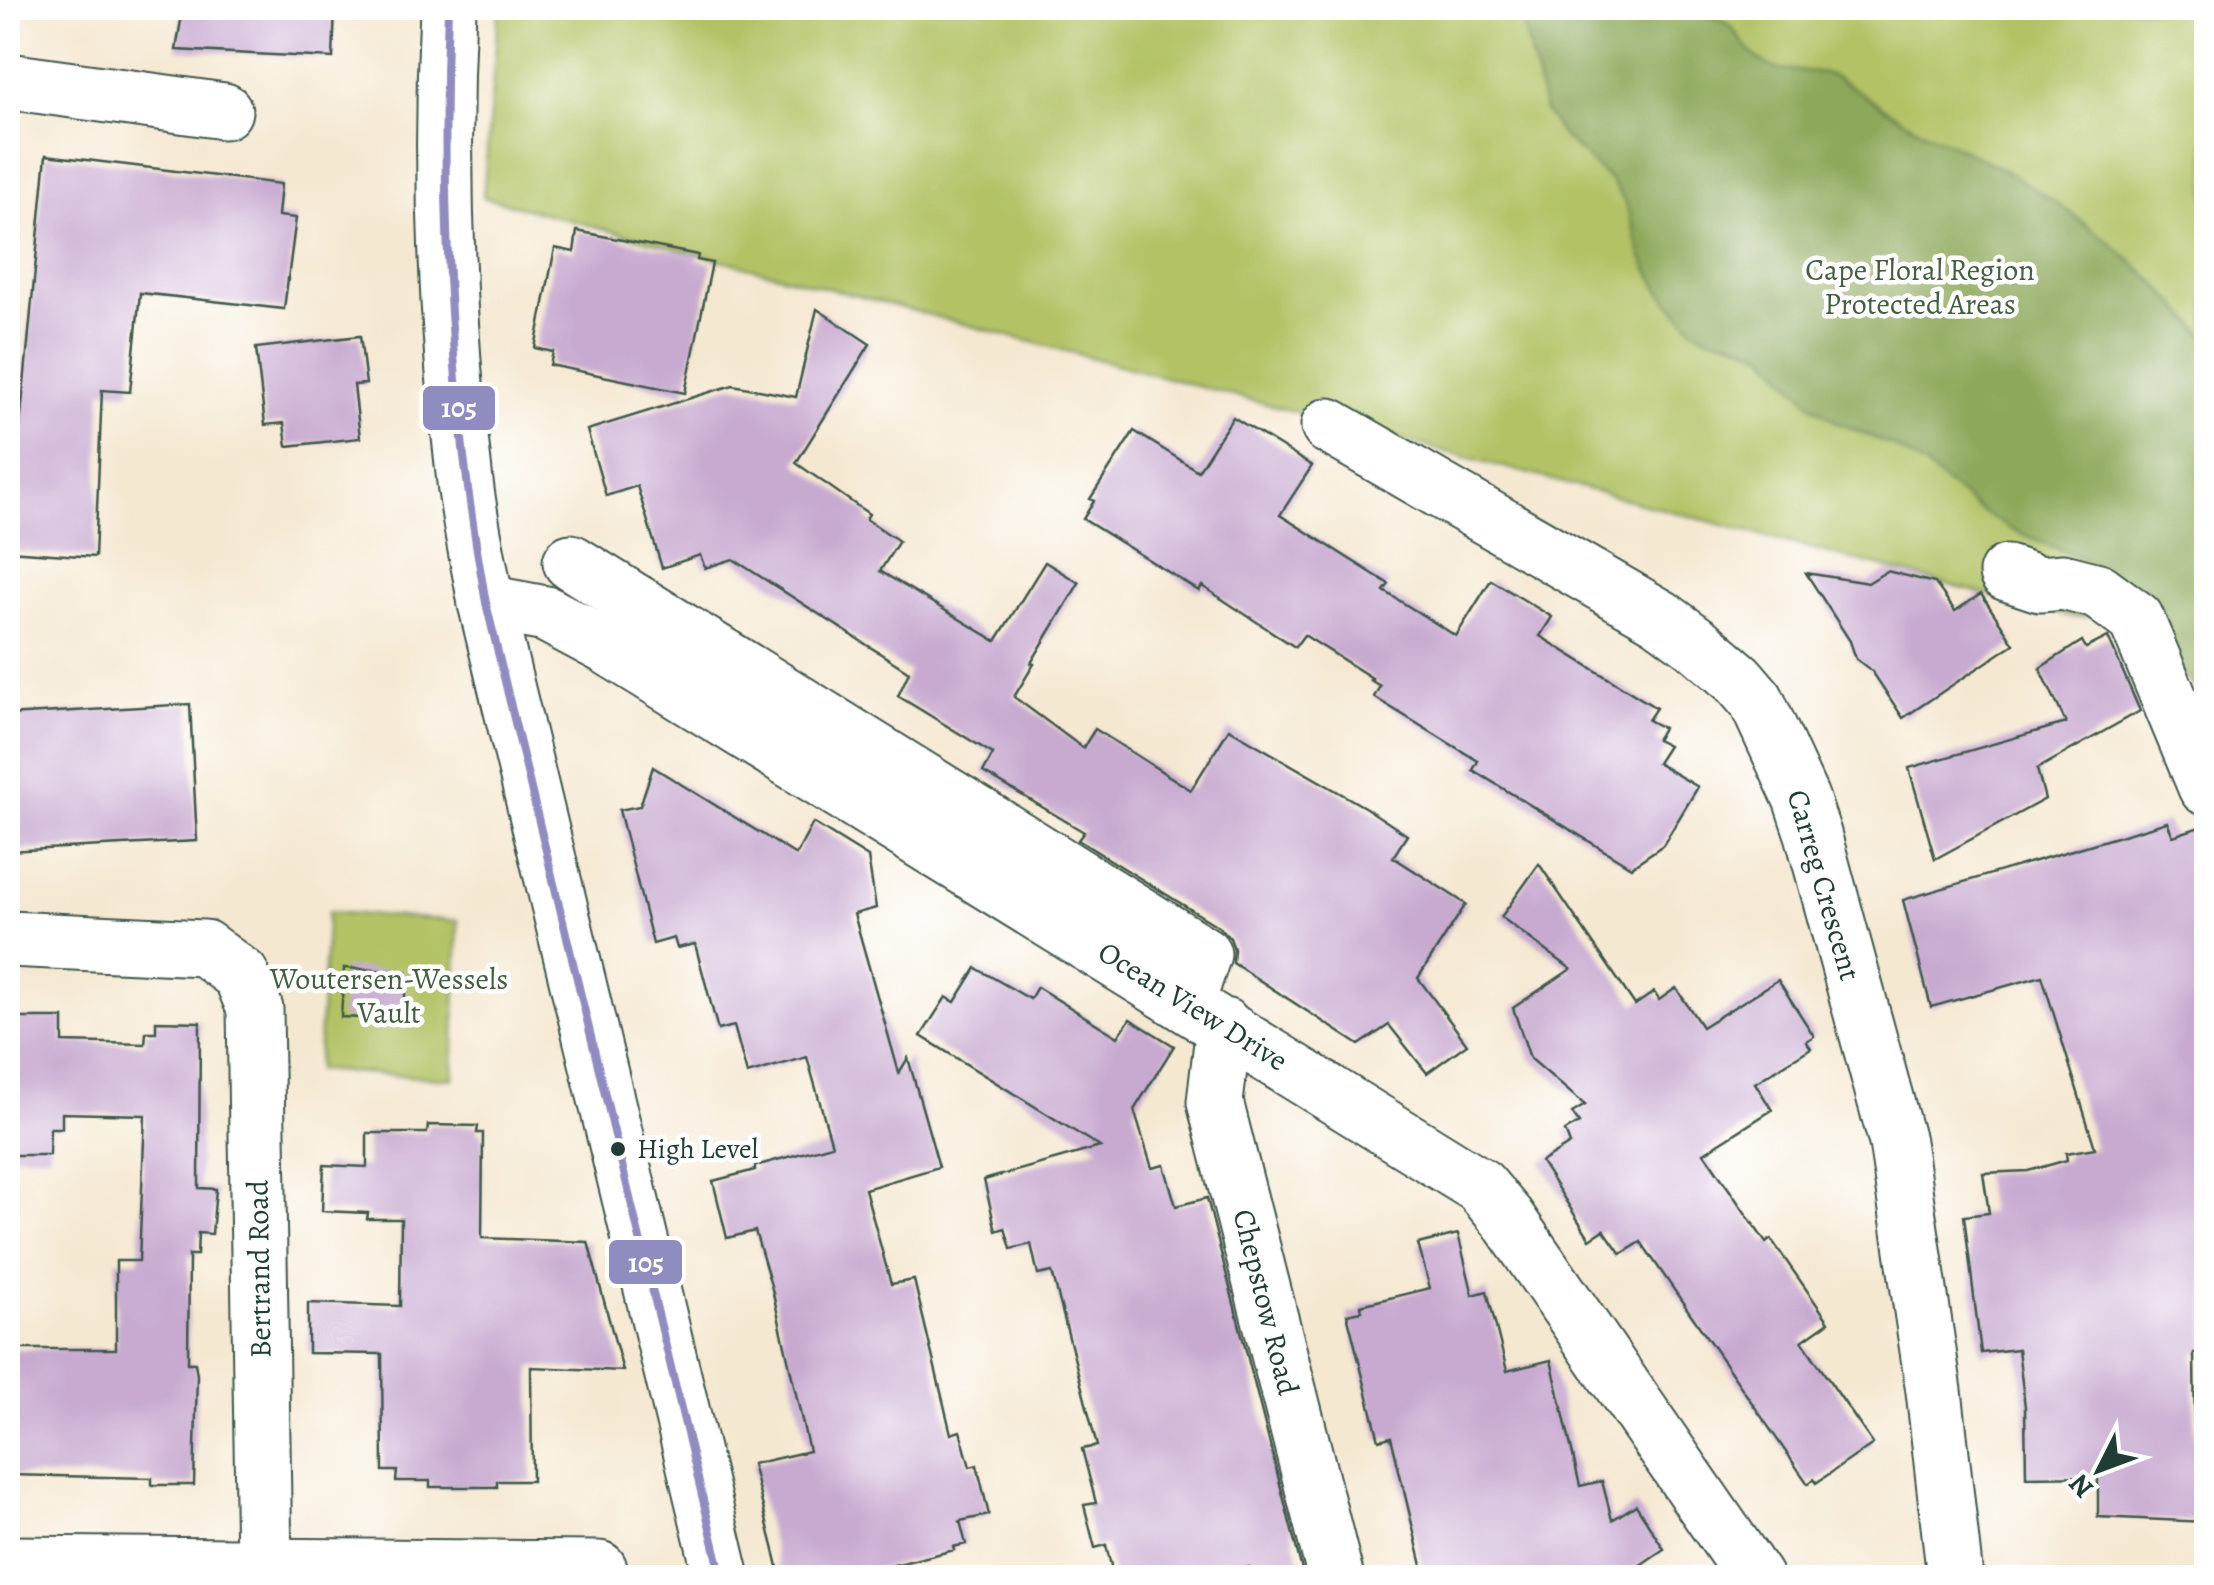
<svg xmlns="http://www.w3.org/2000/svg" width="2214" height="1585" viewBox="0 0 2214 1585" font-family="Alegreya,serif">
  <style>
    .green { fill: #b2c265; stroke: #68804c; stroke-width: 2.5 }
    .forest { fill: #8da85a; stroke: #567247; stroke-width: 2.5 }
    .building { fill: #c8aad0 }
    .lines { fill: none; stroke-linecap: round; stroke-linejoin: round }
    .minor-casing { stroke: #3f574c; stroke-width: 59 }
    .minor { stroke: #fff; stroke-width: 55 }
    .bus-1-casing { stroke: #fff; stroke-width: 15 }
    .bus-1 { stroke: #8f8dbf; stroke-width: 8 }
    .bus-dot { fill: #1f3d34; stroke: #fff; stroke-width: 4 }
    .labels { text-anchor: middle; dominant-baseline: central; stroke-width: 9; stroke-linejoin: round; paint-order: stroke }
    .bus-label { font-size: 28px; fill: #1f3d34; stroke: #fff; text-anchor: start }
    .park-label { font-size: 30px; fill: #445e40; stroke: #fff }
    .street-label { font-size: 30px; fill: #1f3d34; stroke: #fff }
    .line-badge { stroke: #fff; stroke-width: 4 }
    .badge-label { font-size: 28px; text-anchor: middle; font-weight: bold; fill: #fff }
  </style>
  <rect width="100%" height="100%" fill="#fff"/>
  <filter id="ink" filterUnits="userSpaceOnUse"><feTurbulence type="fractalNoise" baseFrequency=".01" numOctaves="2"/><feDisplacementMap in="SourceGraphic" scale="20" xChannelSelector="R" yChannelSelector="G"/><feConvolveMatrix kernelMatrix="1 2 1 2 8 2 1 2 1" color-interpolation-filters="sRGB"/></filter>
  <filter id="wash" filterUnits="userSpaceOnUse"><feTurbulence type="fractalNoise" baseFrequency=".0048" numOctaves="4" result="noise"/><feDisplacementMap in="SourceGraphic" scale="40" xChannelSelector="R" yChannelSelector="G"/><feGaussianBlur stdDeviation="2.25" result="paint"/><feColorMatrix in="noise" values="0 0 0 0 0 0 0 0 0 0 0 0 0 0 0 0 0 1.4 0 .05"/><feComposite in="paint" operator="in"/></filter>
  <g filter="url(#wash)">
    <rect width="100%" height="100%" fill="#f5e8d1"/>
    <g class="green">
      <polygon points="499,8 2206,8 2206,709 2162,611 2071,617 483,197"/>
      <polygon points="328,912 458,921 453,1079 317,1070"/>
    </g>
    <path class="forest" d="M 1519,8 C 1574,8 1649,0 1701,12 C 1741,21 1737,46 1764,63 C 1786,77 1814,65 1837,78 C 1863,93 1887,112 1914,126 C 1945,143 1979,155 2009,173 C 2082,217 2153,272 2206,338 L 2206,699 L 2189,682 L 2121,583 L 2084,559 L 2014,531 L 1981,511 L 1926,467 L 1891,445 L 1838,423 L 1811,404 L 1765,354 L 1736,342 L 1709,337 L 1693,328 L 1659,289 L 1641,255 L 1626,204 L 1613,183 L 1561,134 L 1545,111 Z"/>
    <g id="blocks">
      <g class="building">
        <polygon points="183,8 335,8 333,58 176,50"/>
        <polygon points="46,155 281,184 278,216 296,218 284,309 140,293 130,392 102,390 95,557 8,551 8,447 18,447"/>
        <polygon points="577,231 698,255 697,260 712,263 685,393 550,365 553,352 535,348 555,248 574,252"/>
        <polygon points="817,309 870,344 796,463 869,514 866,519 899,541 880,571 996,641 1045,562 1079,583 1031,663 1034,664 1014,697 1083,748 1095,729 1191,790 1229,729 1366,808 1407,835 1393,857 1466,904 1418,978 1467,1044 1427,1073 1389,1025 1359,1045 1233,963 1234,949 1230,938 1219,927 1078,840 1084,832 983,772 993,754 898,696 909,672 733,559 705,568 700,555 662,568 637,486 606,496 587,430 733,385 796,397"/>
        <polygon points="360,336 366,384 354,385 360,438 287,446 284,423 265,425 256,348"/>
        <polygon points="1233,417 1312,466 1280,515 1389,584 1384,591 1456,636 1491,580 1552,617 1540,636 1656,708 1648,720 1663,728 1656,740 1668,746 1657,763 1698,787 1663,845 1631,867 1473,770 1478,761 1374,697 1380,686 1370,680 1372,678 1304,635 1295,647 1202,586 1199,591 1083,519 1094,501 1090,499 1134,431 1198,471"/>
        <polygon points="1887,571 1935,583 1955,611 1981,594 2014,644 1903,718 1872,671 1856,659 1850,641 1806,573 1868,583"/>
        <polygon points="2108,637 2140,711 2037,769 2045,799 1935,859 1909,768 2066,723 2040,668 2082,641 2086,648"/>
        <polygon points="190,704 197,841 8,851 8,715"/>
        <polygon points="653,767 796,855 813,823 868,857 876,908 854,914 899,1073 908,1058 939,1167 865,1189 891,1284 914,1280 951,1434 960,1431 970,1467 977,1465 989,1515 960,1521 966,1544 953,1547 954,1550 842,1578 781,1578 752,1464 809,1451 772,1289 755,1231 727,1238 713,1181 755,1170 755,1166 832,1145 807,1057 747,1074 734,1026 718,1030 695,944 677,948 674,938 653,944 619,810 640,806"/>
        <polygon points="2167,822 2173,836 2206,825 2206,1351 2194,1353 2195,1440 2206,1440 2206,1522 2098,1517 2098,1476 2026,1477 2025,1407 2018,1349 1981,1353 1964,1216 1989,1213 1983,1173 2028,1171 2067,1160 2066,1153 2095,1148 2042,976 1931,1007 1903,900"/>
        <polygon points="1539,864 1635,1005 1654,992 1659,1000 1676,988 1702,1027 1778,980 1814,1036 1806,1041 1811,1048 1755,1083 1772,1110 1704,1153 1766,1243 1771,1239 1829,1322 1802,1341 1873,1444 1816,1483 1814,1479 1808,1484 1641,1242 1621,1254 1604,1230 1590,1239 1541,1162 1570,1144 1565,1131 1579,1123 1572,1113 1585,1105 1530,1058 1513,1008 1571,969 1501,917"/>
        <polygon points="344,968 406,972 404,1020 341,1017"/>
        <polygon points="976,968 1030,999 1037,987 1118,1037 1130,1019 1174,1046 1134,1110 1152,1168 1164,1165 1176,1206 1207,1198 1304,1578 1252,1578 1249,1567 1208,1578 1114,1578 1106,1545 1095,1548 1084,1505 1096,1503 1082,1449 1097,1446 1052,1272 1038,1275 1031,1244 1011,1249 1005,1228 996,1231 984,1180 1100,1147 921,1036 946,997 955,1002"/>
        <polygon points="8,1018 63,1018 63,1042 145,1044 146,1032 156,1032 156,1021 200,1022 199,1188 216,1189 212,1234 198,1233 197,1255 189,1255 188,1363 195,1363 197,1375 194,1485 152,1485 152,1478 8,1475 8,1349 116,1349 116,1261 139,1261 145,1115 62,1113 62,1128 50,1128 49,1155 8,1155"/>
        <polygon points="428,1125 478,1126 477,1133 483,1133 482,1238 588,1242 623,1371 531,1367 532,1481 497,1481 497,1487 430,1487 430,1481 396,1481 397,1471 383,1471 382,1354 308,1353 308,1303 400,1306 401,1219 367,1219 368,1213 322,1211 324,1165 367,1167 367,1133 427,1133"/>
        <polygon points="1458,1234 1473,1295 1487,1291 1507,1371 1551,1360 1580,1486 1602,1481 1612,1520 1636,1505 1664,1549 1621,1578 1616,1571 1589,1578 1425,1578 1391,1437 1379,1440 1347,1314 1362,1311 1361,1305 1430,1288 1418,1244"/>
      </g>
    </g>
  </g>
  <g filter="url(#ink)">
    <use href="#blocks" fill-opacity="0" stroke="#3f574c" stroke-width="2.5"/>
    <g class="lines">
      <defs>
        <g id="minor">
          <path d="M 448,8 C 440,167 446,324 465,482 C 470,523 479,563 486,603 L 722,1578"/>
          <polyline points="8,81 224,111"/>
          <polyline points="1329,426 1660,617 1697,644 1738,679 1756,700 1801,798 1813,834 1897,1142 1934,1391 1955,1578"/>
          <polyline points="571,562 1203,954 1187,1002"/>
          <polyline points="2007,573 2040,584 2063,582 2098,591 2136,619 2206,787"/>
          <polyline points="486,603 546,614 608,647 1480,1186 1507,1218 1755,1578"/>
          <polyline points="8,939 204,948 241,975 255,1009 264,1564"/>
          <polyline points="1224,1026 1215,1102 1336,1578"/>
          <polyline points="8,1564 599,1569"/>
        </g>
      </defs>
      <use href="#minor" class="minor-casing"/>
      <use href="#minor" class="minor"/>
      <defs>
        <path id="bus-1" d="M 448,8 C 440,208 450,406 486,603 L 722,1578"/>
      </defs>
      <use href="#bus-1" class="bus-1-casing"/>
      <use href="#bus-1" class="bus-1"/>
    </g>
  </g>
  <circle class="bus-dot" cx="618" cy="1149" r="9"/>
  <g class="labels">
    <g class="bus-label">
      <text x="637" y="1149">High Level</text>
    </g>
    <g class="park-label">
      <text x="1920" y="270">Cape Floral Region<tspan x="1920" dy="34">Protected Areas</tspan></text>
      <text x="389" y="979">Woutersen-Wessels<tspan x="389" dy="34">Vault</tspan></text>
    </g>
    <g class="street-label">
      <text transform="translate(1824 885) rotate(74)">Carreg Crescent</text>
      <text transform="translate(1193 1006) rotate(32)">Ocean View Drive</text>
      <text transform="translate(259 1269) rotate(-91)">Bertrand Road</text>
      <text transform="translate(1266 1302) rotate(76)">Chepstow Road</text>
    </g>
  </g>
  <g class="line-badge">
    <rect x="421" y="384" width="76" height="48" rx="10" fill="#8f8dbf"/>
    <rect x="607" y="1238" width="77" height="48" rx="10" fill="#8f8dbf"/>
  </g>
  <g class="badge-label">
    <text x="459" y="417">105</text>
    <text x="646" y="1272">105</text>
  </g>
  <rect width="2214" height="1585" fill="none" stroke="#fff" stroke-width="40"/>
  <g transform="translate(2099 1470) rotate(228)" stroke="#ffffff" stroke-width="8" paint-order="stroke">
  <path d="M0-8L18 38L0 25L-18 38Z" fill="#1f3d34"/>
  <text y="-15" font-size="28" font-weight="bold" text-anchor="middle" fill="#1f3d34">N</text>
  </g>
</svg>
